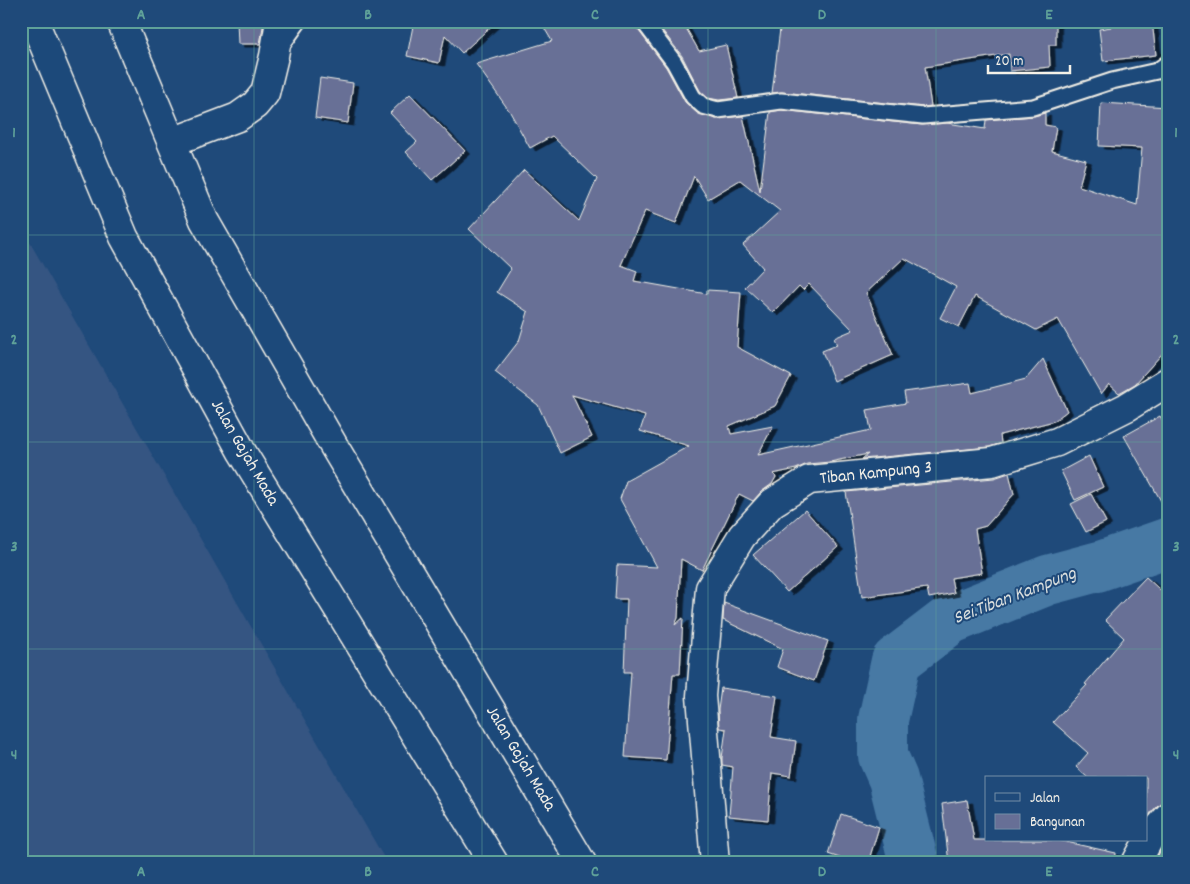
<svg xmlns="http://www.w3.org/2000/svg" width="1190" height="884" viewBox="0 0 1190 884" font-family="Dekko,sans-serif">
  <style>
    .built { fill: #355582 }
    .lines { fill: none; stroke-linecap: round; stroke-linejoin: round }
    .river { stroke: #4779a4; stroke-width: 50 }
    .building { fill: #676f96; stroke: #f4f1e8; filter: url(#shadow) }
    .lane-casing { stroke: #f4f1e8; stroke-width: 19 }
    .street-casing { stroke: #f4f1e8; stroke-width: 31 }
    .highway-casing { stroke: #f4f1e8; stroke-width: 31 }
    .lane { stroke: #1f4a7a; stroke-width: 15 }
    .street { stroke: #1f4a7a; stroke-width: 28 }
    .highway { stroke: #1f4a7a; stroke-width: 28 }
    .grid { fill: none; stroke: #5fa199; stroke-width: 1; stroke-opacity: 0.55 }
    .labels { text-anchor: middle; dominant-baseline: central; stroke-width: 4; stroke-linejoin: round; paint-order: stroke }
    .street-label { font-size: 18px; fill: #f4f1e8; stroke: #1f4a7a }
    .water-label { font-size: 19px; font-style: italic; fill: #dadfde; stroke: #1f4a7a }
    .neatline { fill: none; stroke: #5fa199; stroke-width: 2 }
    .grid-label { font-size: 16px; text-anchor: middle; font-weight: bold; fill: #5fa199 }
  </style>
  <defs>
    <filter id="shadow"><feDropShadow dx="5.5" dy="3" stdDeviation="0" flood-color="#0009"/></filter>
  </defs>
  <rect width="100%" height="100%" fill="#1f4a7a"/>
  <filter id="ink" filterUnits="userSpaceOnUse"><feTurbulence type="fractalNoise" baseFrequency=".02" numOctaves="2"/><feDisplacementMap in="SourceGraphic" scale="10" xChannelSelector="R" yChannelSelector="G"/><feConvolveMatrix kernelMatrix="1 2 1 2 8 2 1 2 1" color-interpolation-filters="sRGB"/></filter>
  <g filter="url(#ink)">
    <polygon class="built" points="21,227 387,863 21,863"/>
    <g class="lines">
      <polyline class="river" points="914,863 893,779 883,756 883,720 896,661 951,619 1048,580 1100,566 1169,542"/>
    </g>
    <g class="building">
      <polygon points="237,21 264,21 260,44 238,44"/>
      <polygon points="414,21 497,21 462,53 445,35 439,63 407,56"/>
      <polygon points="540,21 634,21 636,27 666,67 685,102 697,113 716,119 743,116 760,191 770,112 781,110 922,125 947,123 985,129 986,120 1034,116 1045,113 1045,125 1056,127 1052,151 1086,160 1079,186 1137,205 1142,148 1099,146 1101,103 1169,107 1169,346 1135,384 1119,393 1109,384 1101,394 1058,319 1036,330 975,296 959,327 940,318 956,287 904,258 866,293 893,355 834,381 822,351 837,345 834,338 853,330 809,284 803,290 799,286 773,313 745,287 763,268 743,245 780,211 740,180 708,199 694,176 676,223 645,211 621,265 637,271 634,281 707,294 707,290 741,292 737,347 791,376 775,406 729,426 731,434 773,426 758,455 871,430 867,410 906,403 904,392 970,383 972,393 1026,379 1043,359 1067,411 1054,421 1000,435 1001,443 989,447 862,459 868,454 830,462 807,464 796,469 773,474 776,477 772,484 761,492 753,501 739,494 702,570 681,559 678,618 675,625 683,618 680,674 673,674 666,760 625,757 631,672 624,672 627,599 615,599 617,565 657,567 620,499 626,481 689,446 640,431 645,416 572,395 592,437 560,453 538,405 495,372 519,341 528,312 497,292 511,269 469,229 524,170 579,221 597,179 552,136 530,148 510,112 476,64 552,41"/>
      <polygon points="655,21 682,21 699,51 726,45 738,98 719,100 708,98 700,91 682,56"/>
      <polygon points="781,21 1056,21 1056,45 1049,45 1050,67 1010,71 1009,54 925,67 931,106 923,107 782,92 772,93"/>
      <polygon points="1110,21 1152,21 1156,55 1103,61 1099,29 1111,27"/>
      <polygon points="320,78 353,83 348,123 315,118"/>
      <polygon points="410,94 465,151 432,180 406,152 417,142 390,113"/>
      <polygon points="1160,416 1169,431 1169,515 1124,436"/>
      <polygon points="1089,456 1103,487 1075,500 1061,471"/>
      <polygon points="1009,473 1014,494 986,526 975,529 982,573 951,578 954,593 929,598 927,588 862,597 846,492 994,478"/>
      <polygon points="1091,494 1106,522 1086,532 1071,504"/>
      <polygon points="805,510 838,547 787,592 753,555"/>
      <polygon points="1146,577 1169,598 1169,801 1163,801 1158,805 1146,818 1146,778 1088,778 1076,767 1088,753 1053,722 1087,685 1085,684 1124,638 1105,620"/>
      <polygon points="724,603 828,641 814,681 777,667 783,649 723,620"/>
      <polygon points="721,688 777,696 771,737 796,741 791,776 772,773 768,820 729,816 733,767 722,765 722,758 726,729 719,728 718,710"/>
      <polygon points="967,800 974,840 1057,840 1116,853 1115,863 949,863 942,804"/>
      <polygon points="841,814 879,827 868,863 854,863 828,854"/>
      <polygon points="1169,840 1169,863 1157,863 1155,861 1162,848"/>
    </g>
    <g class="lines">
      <defs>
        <g id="lane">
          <polyline points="643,21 674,62 693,97 703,106 718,110 781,101 923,116 1033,107 1112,81 1157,71 1169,62"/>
          <polyline points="281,46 299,21"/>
        </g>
        <g id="street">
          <polyline points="172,142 238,117 255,105 265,93 274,56 280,21"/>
          <polyline points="715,863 701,696 710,588 742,536 772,503 809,480 992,462 1057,442 1127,407 1169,381"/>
          <polyline points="1136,863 1149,839 1169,816"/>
        </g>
        <g id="highway">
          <polyline points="34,21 124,237 242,452 494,863"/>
          <polyline points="121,21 204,220 335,448 582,863"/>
        </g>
      </defs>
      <use href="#lane" class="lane-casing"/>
      <use href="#street" class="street-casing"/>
      <use href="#highway" class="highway-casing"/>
      <use href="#lane" class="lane"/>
      <use href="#street" class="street"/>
      <use href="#highway" class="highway"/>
    </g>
  </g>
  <path class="grid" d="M 254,21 L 254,863M 482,21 L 482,863M 708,21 L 708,863M 936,21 L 936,863M 21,235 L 1169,235M 21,442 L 1169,442M 21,649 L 1169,649"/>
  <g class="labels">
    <g class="street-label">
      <text transform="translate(244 453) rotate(60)">Jalan Gajah Mada</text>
      <text transform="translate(876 474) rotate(-6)">Tiban Kampung 3</text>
      <text transform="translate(520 759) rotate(59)">Jalan Gajah Mada</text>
    </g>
    <g class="water-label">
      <text transform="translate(1015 597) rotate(-21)">Sei.Tiban Kampung</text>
    </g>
  </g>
  <rect width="1190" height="884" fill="none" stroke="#1f4a7a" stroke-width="55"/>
  <rect x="985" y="776" width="162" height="65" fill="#1f4a7a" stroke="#748da6"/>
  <rect x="995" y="793" width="25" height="8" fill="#1f4a7a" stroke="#748da6"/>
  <text x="1030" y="802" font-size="15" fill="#f4f1e8">Jalan</text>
  <rect x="995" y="814" width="25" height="15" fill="#676f96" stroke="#748da6"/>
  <text x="1030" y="826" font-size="15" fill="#f4f1e8">Bangunan</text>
  <path d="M988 65v8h82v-8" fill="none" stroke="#f4f1e8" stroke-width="2.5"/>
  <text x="995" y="65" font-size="15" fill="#f4f1e8" stroke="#1f4a7a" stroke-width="4" paint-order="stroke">20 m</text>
  <rect x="28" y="28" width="1134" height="828" class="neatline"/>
  <g class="grid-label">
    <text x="141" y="19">A</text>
    <text x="368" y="19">B</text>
    <text x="595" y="19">C</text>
    <text x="822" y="19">D</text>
    <text x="1049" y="19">E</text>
    <text x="14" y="137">1</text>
    <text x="1176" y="137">1</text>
    <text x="14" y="344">2</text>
    <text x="1176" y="344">2</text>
    <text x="14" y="551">3</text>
    <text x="1176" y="551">3</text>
    <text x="14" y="759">4</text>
    <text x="1176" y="759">4</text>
    <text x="141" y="876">A</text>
    <text x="368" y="876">B</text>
    <text x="595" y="876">C</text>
    <text x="822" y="876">D</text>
    <text x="1049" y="876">E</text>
  </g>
</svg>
